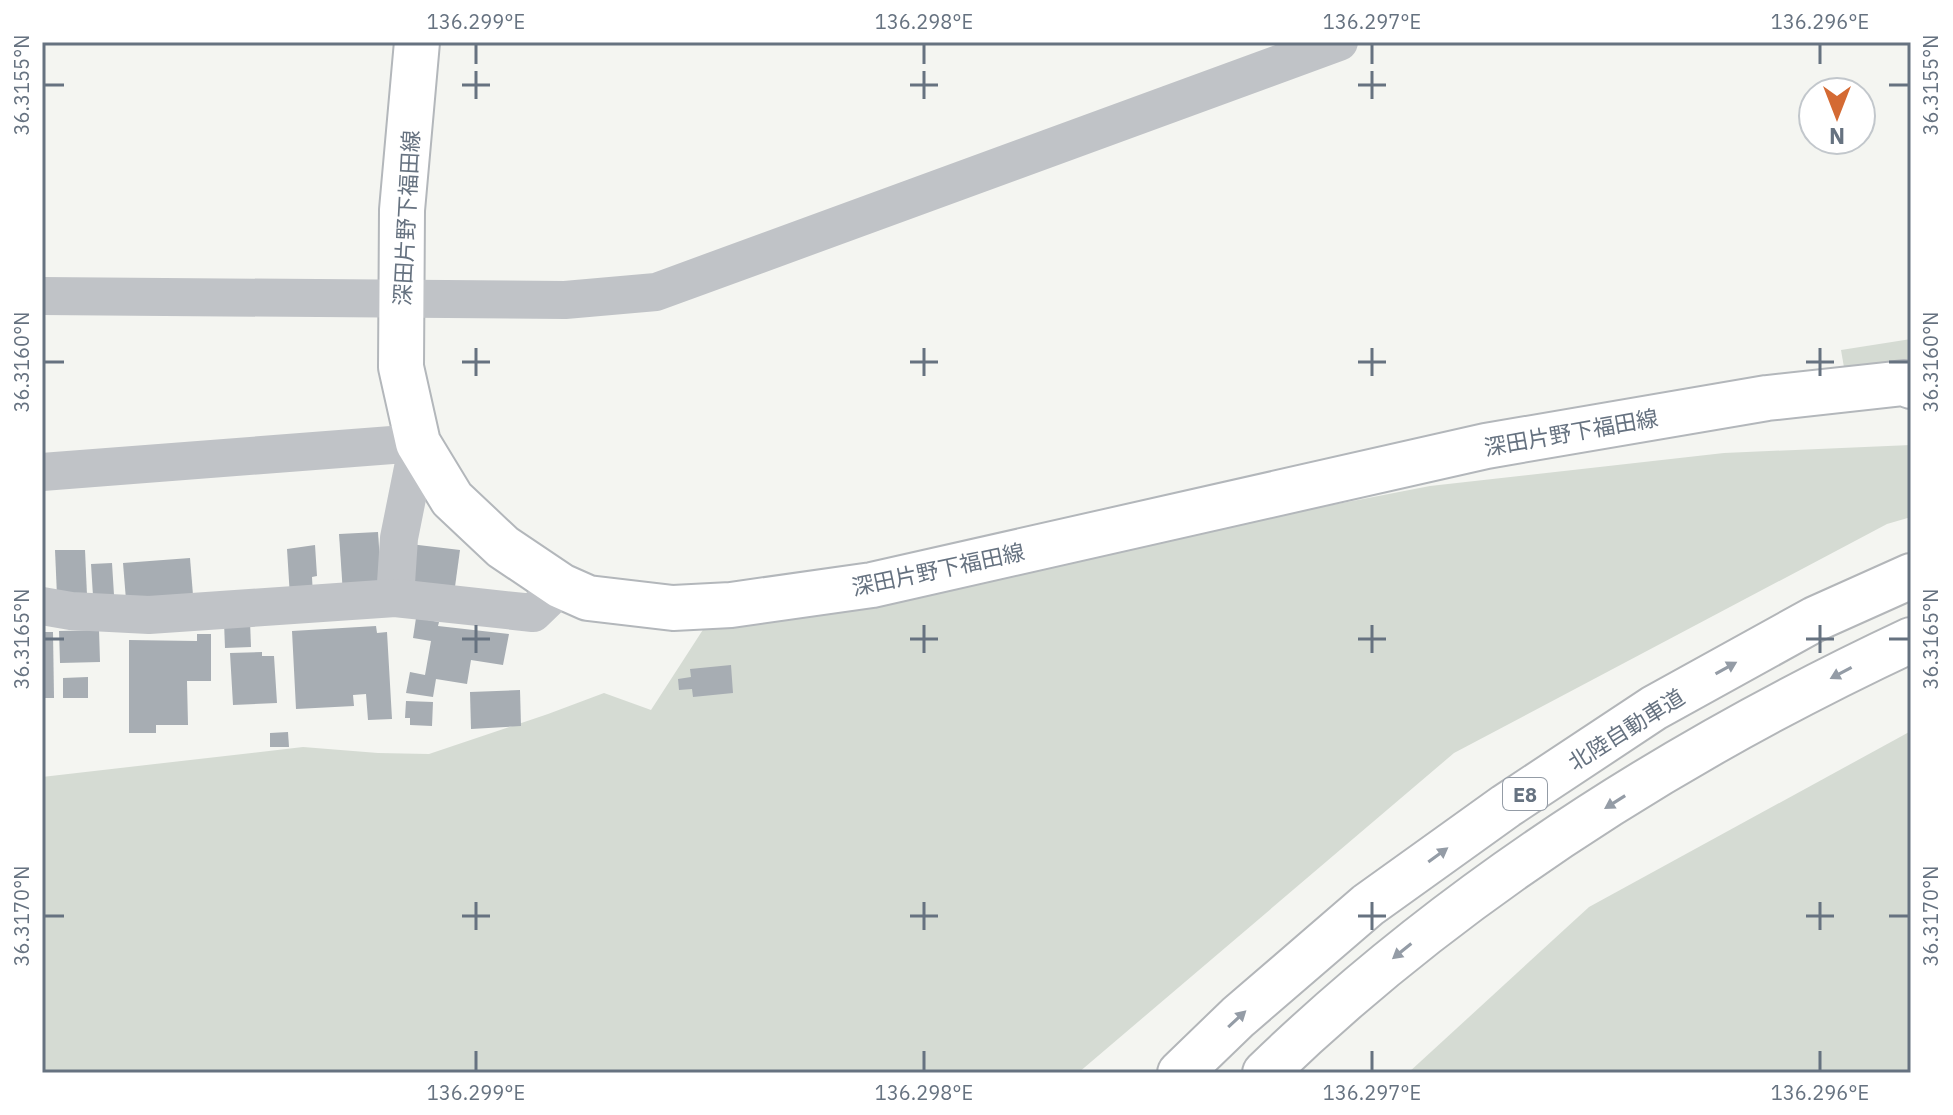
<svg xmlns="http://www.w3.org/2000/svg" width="1953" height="1115" viewBox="0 0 1953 1115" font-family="'IBM Plex Sans','Noto Sans JP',sans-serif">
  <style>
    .green { fill: #d5dbd3 }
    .building { fill: #a7adb3 }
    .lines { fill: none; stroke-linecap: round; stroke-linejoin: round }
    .secondary-casing { stroke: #b3b7bb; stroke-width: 48 }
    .highway-casing { stroke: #b3b6b9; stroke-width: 48 }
    .street { stroke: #c0c3c7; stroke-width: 38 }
    .secondary { stroke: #fff; stroke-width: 44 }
    .highway { stroke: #fff; stroke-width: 44 }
    .oneway { fill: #949ca6 }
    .ticks { fill: none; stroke: #667280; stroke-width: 3 }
    .labels { text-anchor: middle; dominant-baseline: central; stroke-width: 8; stroke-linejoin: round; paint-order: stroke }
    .shield { fill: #fff; stroke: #949ca6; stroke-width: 2 }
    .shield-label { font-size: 20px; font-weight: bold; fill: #667280 }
    .street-label { font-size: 22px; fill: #667280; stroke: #fff }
    .neatline { fill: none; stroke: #667280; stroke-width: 3 }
    .ticks-label { font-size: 20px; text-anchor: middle; fill: #667280 }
  </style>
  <rect width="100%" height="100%" fill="#f4f5f1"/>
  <g class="green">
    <polygon points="1911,339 1911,376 1845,373 1841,350"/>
    <polygon points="1911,445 1911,517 1887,524 1454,753 1078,1073 42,1073 42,777 303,747 378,753 429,754 548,714 604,693 651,710 706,625 959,586 1301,511 1430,486 1724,453"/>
    <polygon points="1911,731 1911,1073 1408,1073 1589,907"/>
  </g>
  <g class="building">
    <polygon points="378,532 382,591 343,594 339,534"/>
    <polygon points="410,544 460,550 454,594 404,588"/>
    <polygon points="315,545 317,576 312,577 313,596 290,597 287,549"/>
    <polygon points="55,550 85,550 87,595 57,596"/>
    <polygon points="190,558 193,595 126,600 123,563"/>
    <polygon points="112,563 114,595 93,596 91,564"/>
    <polygon points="416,618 439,622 438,626 509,634 503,665 471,660 467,684 436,679 433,697 406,693 410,672 425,675 431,641 413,638"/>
    <polygon points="250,621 251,647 225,648 224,622"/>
    <polygon points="376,626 377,633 387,632 392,719 368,720 366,694 353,695 354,706 296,709 292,631"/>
    <polygon points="99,630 100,662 60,663 59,631"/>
    <polygon points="42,632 53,632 54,698 42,698"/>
    <polygon points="197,634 211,634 211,681 187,681 188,725 156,725 156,733 129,733 129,640 197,641"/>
    <polygon points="262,652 262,656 274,656 277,703 233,705 230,653"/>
    <polygon points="731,665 733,693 693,697 692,689 679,690 678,679 691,677 690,669"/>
    <polygon points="88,677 88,698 63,698 63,678"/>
    <polygon points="520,690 521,726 471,729 470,692"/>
    <polygon points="406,701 433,702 432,726 410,725 410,718 405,718"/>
    <polygon points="288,732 289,747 270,747 270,733"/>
  </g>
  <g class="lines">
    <defs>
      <polyline id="secondary" points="417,42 402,210 401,367 418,443 452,499 503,547 561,586 588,598 673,608 731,605 872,585 1486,446 1767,398 1904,383 1911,386"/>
      <g id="highway">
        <polyline points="1180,1073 1238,1017 1368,905 1506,806 1654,708 1815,619 1911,576"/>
        <path d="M 1265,1073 C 1452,892 1676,750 1911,640"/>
      </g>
    </defs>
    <use href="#secondary" class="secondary-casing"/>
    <use href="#highway" class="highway-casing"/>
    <g class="street">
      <polyline points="42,296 565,300 656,292 1339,42"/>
      <polyline points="42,472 418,443 399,538 395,598"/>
      <polyline points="42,606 71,611 149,615 395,598 533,613 561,586"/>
    </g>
    <use href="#secondary" class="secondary"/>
    <use href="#highway" class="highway"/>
  </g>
  <defs><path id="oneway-solid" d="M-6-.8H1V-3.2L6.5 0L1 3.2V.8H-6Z" transform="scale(2)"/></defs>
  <g class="oneway">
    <use href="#oneway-solid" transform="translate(1726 668) rotate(-29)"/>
    <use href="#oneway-solid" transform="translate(1841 673) rotate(152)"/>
    <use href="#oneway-solid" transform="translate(1615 802) rotate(148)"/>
    <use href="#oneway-solid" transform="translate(1438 855) rotate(-36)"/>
    <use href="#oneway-solid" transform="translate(1402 951) rotate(141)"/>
    <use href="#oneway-solid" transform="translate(1237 1019) rotate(-43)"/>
  </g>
  <path class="ticks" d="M 476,44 L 476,64M 924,44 L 924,64M 1372,44 L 1372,64M 1820,44 L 1820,64M 476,71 L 476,99M 924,71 L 924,99M 1372,71 L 1372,99M 44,85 L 64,85M 462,85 L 490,85M 910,85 L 938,85M 1358,85 L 1386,85M 1889,85 L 1909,85M 476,348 L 476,376M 924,348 L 924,376M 1372,348 L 1372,376M 1820,348 L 1820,376M 44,362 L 64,362M 462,362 L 490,362M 910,362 L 938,362M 1358,362 L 1386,362M 1806,362 L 1834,362M 1889,362 L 1909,362M 476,625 L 476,653M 924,625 L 924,653M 1372,625 L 1372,653M 1820,625 L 1820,653M 44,639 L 64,639M 462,639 L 490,639M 910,639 L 938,639M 1358,639 L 1386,639M 1806,639 L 1834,639M 1889,639 L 1909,639M 476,902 L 476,930M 924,902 L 924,930M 1372,902 L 1372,930M 1820,902 L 1820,930M 44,916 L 64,916M 462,916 L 490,916M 910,916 L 938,916M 1358,916 L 1386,916M 1806,916 L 1834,916M 1889,916 L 1909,916M 476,1051 L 476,1071M 924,1051 L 924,1071M 1372,1051 L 1372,1071M 1820,1051 L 1820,1071"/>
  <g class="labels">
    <rect class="shield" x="1503" y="778" width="44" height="32" rx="6"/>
    <g class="shield-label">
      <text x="1525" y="794">E8</text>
    </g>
    <g class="street-label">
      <text transform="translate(406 218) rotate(-87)">深田片野下福田線</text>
      <text transform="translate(1571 432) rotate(-10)">深田片野下福田線</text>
      <text transform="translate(938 569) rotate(-12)">深田片野下福田線</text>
      <text transform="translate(1626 729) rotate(-32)">北陸自動車道</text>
    </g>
  </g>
  <rect width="1953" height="1115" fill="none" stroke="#ffffff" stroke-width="88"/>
  <g transform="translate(1837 116) rotate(180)"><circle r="38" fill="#ffffff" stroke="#c2c7cc" stroke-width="2"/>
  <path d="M0-6L14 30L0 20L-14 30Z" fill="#d46a33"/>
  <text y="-12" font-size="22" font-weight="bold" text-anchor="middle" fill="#667280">N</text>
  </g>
  <rect x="44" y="44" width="1865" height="1027" class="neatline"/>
  <g class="ticks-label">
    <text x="476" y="29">136.299°E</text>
    <text x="924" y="29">136.298°E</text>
    <text x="1372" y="29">136.297°E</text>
    <text x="1820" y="29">136.296°E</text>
    <text transform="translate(1931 85) rotate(-90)" y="7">36.3155°N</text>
    <text transform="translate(22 85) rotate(-90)" y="7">36.3155°N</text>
    <text transform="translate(1931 362) rotate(-90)" y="7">36.3160°N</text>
    <text transform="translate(22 362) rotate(-90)" y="7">36.3160°N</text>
    <text transform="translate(1931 639) rotate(-90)" y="7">36.3165°N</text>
    <text transform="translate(22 639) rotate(-90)" y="7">36.3165°N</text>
    <text transform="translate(1931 916) rotate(-90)" y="7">36.3170°N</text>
    <text transform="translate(22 916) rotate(-90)" y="7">36.3170°N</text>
    <text x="476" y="1100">136.299°E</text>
    <text x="924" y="1100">136.298°E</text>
    <text x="1372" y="1100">136.297°E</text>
    <text x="1820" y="1100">136.296°E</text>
  </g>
</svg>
